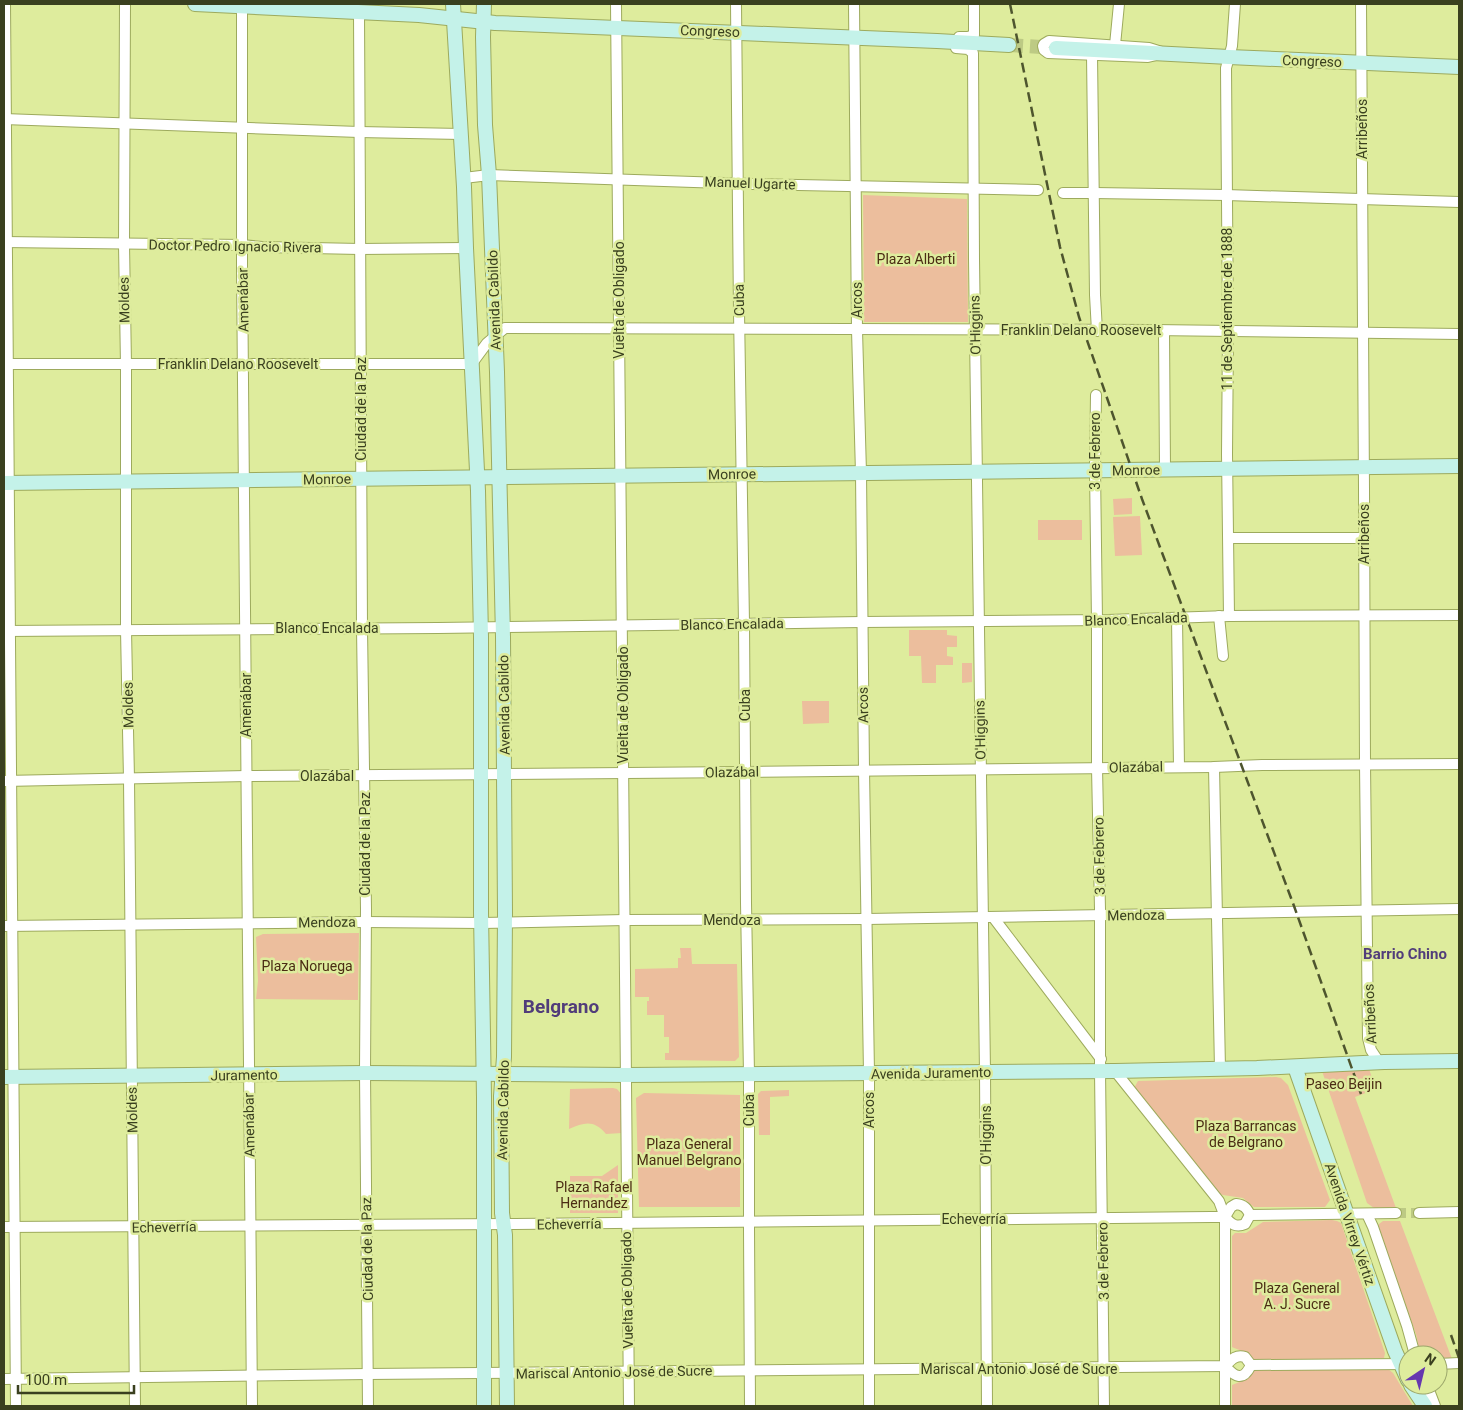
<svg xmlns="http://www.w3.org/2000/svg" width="1463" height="1410" viewBox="0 0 1463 1410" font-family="Roboto,sans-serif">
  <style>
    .green { fill: #ecbe9d }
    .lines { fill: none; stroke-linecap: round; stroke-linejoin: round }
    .street-tunnel { stroke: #bdca84; stroke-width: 10; stroke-dasharray: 10 5; stroke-linecap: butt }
    .secondary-tunnel { stroke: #bdca84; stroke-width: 14; stroke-dasharray: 14 7; stroke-linecap: butt }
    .street-casing { stroke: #9daa5d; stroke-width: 12 }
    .secondary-casing { stroke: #9daa5d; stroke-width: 16 }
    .street { stroke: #fff; stroke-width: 10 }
    .secondary { stroke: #c4f2e9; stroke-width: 14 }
    .rail { stroke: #4e552e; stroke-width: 2.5; stroke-dasharray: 10 5; stroke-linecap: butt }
    .labels { text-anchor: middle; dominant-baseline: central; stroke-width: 5; stroke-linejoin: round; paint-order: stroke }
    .street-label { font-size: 14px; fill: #3a401f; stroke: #deec9d }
    .park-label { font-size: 14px; fill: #4b2c14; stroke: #deec9d }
    .neighbourhood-label { font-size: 15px; font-weight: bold; fill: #513d7a; stroke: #deec9d }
    .district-label { font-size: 19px; font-weight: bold; fill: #513d7a; stroke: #deec9d }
  </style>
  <rect width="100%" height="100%" fill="#deec9d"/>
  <g class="green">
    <polygon points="863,195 967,199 968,322 864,322"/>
    <polygon points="1132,498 1132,514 1114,515 1113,499"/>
    <polygon points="1140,516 1142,555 1115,556 1113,517"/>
    <rect x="1038" y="520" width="44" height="20"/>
    <polygon points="909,630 947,630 947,635 957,636 957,647 947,647 947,656 953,657 953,665 936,665 936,683 922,683 921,656 909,656"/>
    <polygon points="962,663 972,663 972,682 962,683"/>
    <polygon points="802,701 829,701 829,723 803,724"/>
    <polygon points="359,933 358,1000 256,999 258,981 256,937 263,934"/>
    <polygon points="680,948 691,948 692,964 737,964 739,1057 735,1061 665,1060 665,1053 669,1053 669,1037 664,1037 664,1015 647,1015 647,1001 649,1001 649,997 635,997 635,969 678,968 678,958 681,958"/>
    <polygon points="1369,1069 1376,1089 1355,1097 1396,1208 1374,1208 1367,1203 1322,1071"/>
    <polygon points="1276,1077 1281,1078 1288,1085 1330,1200 1325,1207 1254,1207 1243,1198 1223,1195 1220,1194 1134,1088 1138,1081"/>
    <path d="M 613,1088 L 617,1089 L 622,1095 L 622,1133 L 606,1134 C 594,1120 585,1122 569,1129 L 570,1089 Z"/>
    <polygon points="789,1090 789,1096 770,1097 770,1135 759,1135 758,1094 761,1091"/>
    <polygon points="644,1093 740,1095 740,1207 639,1207 636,1098"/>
    <polygon points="618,1165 618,1213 570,1213 570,1176 602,1176"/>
    <path d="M 1332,1220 L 1337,1221 L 1341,1223 L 1385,1353 L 1384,1358 L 1257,1361 C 1251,1359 1249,1354 1243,1352 C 1239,1349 1236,1349 1232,1347 L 1232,1236 L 1235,1233 L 1246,1233 L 1263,1222 Z"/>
    <polygon points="1383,1221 1400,1221 1452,1359 1438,1358 1438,1355 1421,1355 1420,1354 1416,1334 1378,1227 1379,1224"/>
    <polygon points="1388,1369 1393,1373 1413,1406 1232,1406 1232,1385 1242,1381 1253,1371 1256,1370"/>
  </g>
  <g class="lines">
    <polyline class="street-tunnel" points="1396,1213 1419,1213"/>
    <polyline class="secondary-tunnel" points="1009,45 1056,48"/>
    <defs>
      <g id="street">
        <polyline points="5,4 16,1406"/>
        <polyline points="125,4 124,244 126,365 126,630 129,779 135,1406"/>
        <polyline points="242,4 242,268 252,1406"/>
        <polyline points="616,4 629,1406"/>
        <polyline points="736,4 739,312 744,623 746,903 749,1074 749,1229 750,1406"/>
        <polyline points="854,4 857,330 861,473 864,770 869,1073 869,1406"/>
        <polyline points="1361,4 1364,488 1365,764 1368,1038 1371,1050 1379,1062"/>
        <polyline points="359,12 362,628 366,909 365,1073 368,1406"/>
        <polyline points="959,37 968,37 974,35 974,4"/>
        <polygon points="1049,41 1149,48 1165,53 1148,57 1048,53 1044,50 1043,46 1044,44"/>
        <polyline points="1115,45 1119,4"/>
        <polyline points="956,48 968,49 973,53 974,259 985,1072 987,1406"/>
        <polyline points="1092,55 1095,295 1097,331"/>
        <polyline points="4,119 359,132 461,134"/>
        <polyline points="464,178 489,175 753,184 1038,190"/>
        <polyline points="1063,193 1094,193 1226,195 1459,202"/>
        <polyline points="4,242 242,245 262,247 360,249 466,248"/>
        <polyline points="1164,331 1165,469"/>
        <polyline points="4,364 465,364 473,362 487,343 505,328 1152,330 1459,334"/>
        <polyline points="1096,395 1095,470 1097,620 1097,768 1100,909 1100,1071 1104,1406"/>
        <polyline points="1229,538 1364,538"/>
        <polyline points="1219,616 1223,656"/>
        <polyline points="1229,616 1227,454 1228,332 1226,68 1232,46 1235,4"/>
        <polyline points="1177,618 1179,767"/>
        <polyline points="4,631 438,628 862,622 1108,620 1229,616 1459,615"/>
        <polyline points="1214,767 1220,1069"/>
        <polyline points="4,781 247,776 745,772 1214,767 1262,765 1459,764"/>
        <polyline points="993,917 1101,1059"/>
        <polyline points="4,926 365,922 482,923 625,920 867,919 1459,909"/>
        <polyline points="1115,1071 1219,1201 1225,1217 1225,1406"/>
        <polyline points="1419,1213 1459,1212"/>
        <polyline points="1367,1214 1373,1227 1407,1326 1415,1355"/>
        <polyline points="1250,1215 1396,1213"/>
        <path d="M 4,1227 L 515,1224 L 1211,1217 L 1225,1217 C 1231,1224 1236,1228 1245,1224 L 1250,1215 C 1247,1208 1244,1205 1236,1204 L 1231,1207 L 1225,1217"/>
        <polyline points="1438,1364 1459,1363"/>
        <polyline points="1251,1365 1407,1364"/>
        <path d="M 1225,1366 C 1235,1377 1243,1382 1251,1365"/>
        <path d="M 4,1379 L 368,1374 L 1225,1366 C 1231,1360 1236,1354 1245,1357 L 1251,1365"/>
        <polyline points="1427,1385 1435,1406"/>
      </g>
      <g id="secondary">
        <polyline points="195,4 419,15 495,23 937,41 1009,45"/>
        <polyline points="453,4 464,187 466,248 478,491 481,637 481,913 484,1097 484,1406"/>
        <polyline points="484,4 483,37 485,125 489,175 497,372 503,637 505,913 504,1057 501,1096 502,1213 505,1235 507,1406"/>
        <polyline points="1056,48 1229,57 1459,67"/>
        <polyline points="4,483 1459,466"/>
        <polyline points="1295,1067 1395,1351 1408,1380"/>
        <polyline points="4,1077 365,1073 627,1075 1115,1071 1257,1068 1384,1062 1459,1061"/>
        <polyline points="1411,1385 1425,1406"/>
      </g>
    </defs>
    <use href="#street" class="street-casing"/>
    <use href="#secondary" class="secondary-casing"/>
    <use href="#street" class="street"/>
    <use href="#secondary" class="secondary"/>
    <g class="rail">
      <polyline points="1010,4 1060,247 1079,317 1142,499 1294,906 1361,1094"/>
      <polyline points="1451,1335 1459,1358"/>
    </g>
  </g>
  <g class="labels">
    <g class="street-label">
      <text transform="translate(710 31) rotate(2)">Congreso</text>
      <text transform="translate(1312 61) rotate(2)">Congreso</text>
      <text transform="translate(1362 129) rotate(-90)">Arribeños</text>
      <text transform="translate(750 183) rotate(2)">Manuel Ugarte</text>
      <text transform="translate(235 246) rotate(1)">Doctor Pedro Ignacio Rivera</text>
      <text transform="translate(124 300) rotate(-91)">Moldes</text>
      <text transform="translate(243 300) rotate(-91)">Amenábar</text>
      <text transform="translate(494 300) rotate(-92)">Avenida Cabildo</text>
      <text transform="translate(619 300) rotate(-90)">Vuelta de Obligado</text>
      <text transform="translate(739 300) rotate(-91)">Cuba</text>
      <text transform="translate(857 300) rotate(-90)">Arcos</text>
      <text transform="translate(1227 309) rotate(-90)">11 de Septiembre de 1888</text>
      <text transform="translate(975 325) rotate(-91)">O'Higgins</text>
      <text x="1081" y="330">Franklin Delano Roosevelt</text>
      <text x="238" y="364">Franklin Delano Roosevelt</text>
      <text transform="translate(361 409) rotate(-90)">Ciudad de la Paz</text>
      <text transform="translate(1095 451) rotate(-90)">3 de Febrero</text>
      <text transform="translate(1136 470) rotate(-1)">Monroe</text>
      <text transform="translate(732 474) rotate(-1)">Monroe</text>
      <text transform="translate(327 479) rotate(-1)">Monroe</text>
      <text transform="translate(1364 534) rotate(-90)">Arribeños</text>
      <text transform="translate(1136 619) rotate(-2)">Blanco Encalada</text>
      <text transform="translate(732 624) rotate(-1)">Blanco Encalada</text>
      <text x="327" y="628">Blanco Encalada</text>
      <text transform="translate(128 705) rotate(-91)">Moldes</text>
      <text transform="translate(246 705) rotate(-90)">Amenábar</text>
      <text transform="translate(504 705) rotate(-91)">Avenida Cabildo</text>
      <text transform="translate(623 705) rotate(-90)">Vuelta de Obligado</text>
      <text transform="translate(745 705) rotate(-90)">Cuba</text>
      <text transform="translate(863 705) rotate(-91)">Arcos</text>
      <text transform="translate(980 730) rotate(-91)">O'Higgins</text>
      <text transform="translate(1136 767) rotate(-1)">Olazábal</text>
      <text transform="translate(732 772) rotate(-1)">Olazábal</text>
      <text x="327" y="776">Olazábal</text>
      <text transform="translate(365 844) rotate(-90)">Ciudad de la Paz</text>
      <text transform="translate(1099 856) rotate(-91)">3 de Febrero</text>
      <text transform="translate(1136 915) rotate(-1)">Mendoza</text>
      <text x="732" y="920">Mendoza</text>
      <text transform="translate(327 922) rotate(-1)">Mendoza</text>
      <text transform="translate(1370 1014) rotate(-93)">Arribeños</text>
      <text transform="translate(931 1073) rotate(-1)">Avenida Juramento</text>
      <text transform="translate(244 1075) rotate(-1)">Juramento</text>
      <text transform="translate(132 1110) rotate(-91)">Moldes</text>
      <text transform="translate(503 1110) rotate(-89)">Avenida Cabildo</text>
      <text transform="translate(749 1110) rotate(-90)">Cuba</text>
      <text transform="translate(869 1110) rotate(-90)">Arcos</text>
      <text transform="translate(249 1125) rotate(-91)">Amenábar</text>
      <text transform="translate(986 1135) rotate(-90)">O'Higgins</text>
      <text x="974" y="1219">Echeverría</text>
      <text transform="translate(569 1224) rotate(-1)">Echeverría</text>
      <text transform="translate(1350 1224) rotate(71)">Avenida Virrey Vértiz</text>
      <text transform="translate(164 1227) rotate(-1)">Echeverría</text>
      <text transform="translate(367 1249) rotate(-91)">Ciudad de la Paz</text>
      <text transform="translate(1103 1261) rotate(-91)">3 de Febrero</text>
      <text transform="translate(627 1290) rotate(-91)">Vuelta de Obligado</text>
      <text x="1019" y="1369">Mariscal Antonio José de Sucre</text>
      <text transform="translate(614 1372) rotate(-1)">Mariscal Antonio José de Sucre</text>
    </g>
    <g class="park-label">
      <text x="916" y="259">Plaza Alberti</text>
      <text x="307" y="966">Plaza Noruega</text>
      <text x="1344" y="1084">Paseo Beijin</text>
      <text x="1246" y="1126">Plaza Barrancas<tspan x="1246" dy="16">de Belgrano</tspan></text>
      <text x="689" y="1144">Plaza General<tspan x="689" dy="16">Manuel Belgrano</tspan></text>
      <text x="594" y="1187">Plaza Rafael<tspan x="594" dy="16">Hernandez</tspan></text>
      <text x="1297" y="1288">Plaza General<tspan x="1297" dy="16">A. J. Sucre</tspan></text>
    </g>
    <g class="neighbourhood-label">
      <text x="1405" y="954">Barrio Chino</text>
    </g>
    <g class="district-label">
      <text x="561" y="1006">Belgrano</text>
    </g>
  </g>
  <rect width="1463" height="1410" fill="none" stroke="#3a401f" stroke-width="10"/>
  <g transform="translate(1423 1370) rotate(35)"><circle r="24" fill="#deec9d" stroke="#9ca76b"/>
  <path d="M0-4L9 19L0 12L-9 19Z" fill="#6637af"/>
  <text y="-8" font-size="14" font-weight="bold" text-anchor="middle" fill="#3a401f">N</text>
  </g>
  <path d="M18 1385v8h116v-8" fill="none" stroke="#3a401f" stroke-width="2.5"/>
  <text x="25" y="1385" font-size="15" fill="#3a401f" stroke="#deec9d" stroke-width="4" paint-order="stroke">100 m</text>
</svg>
